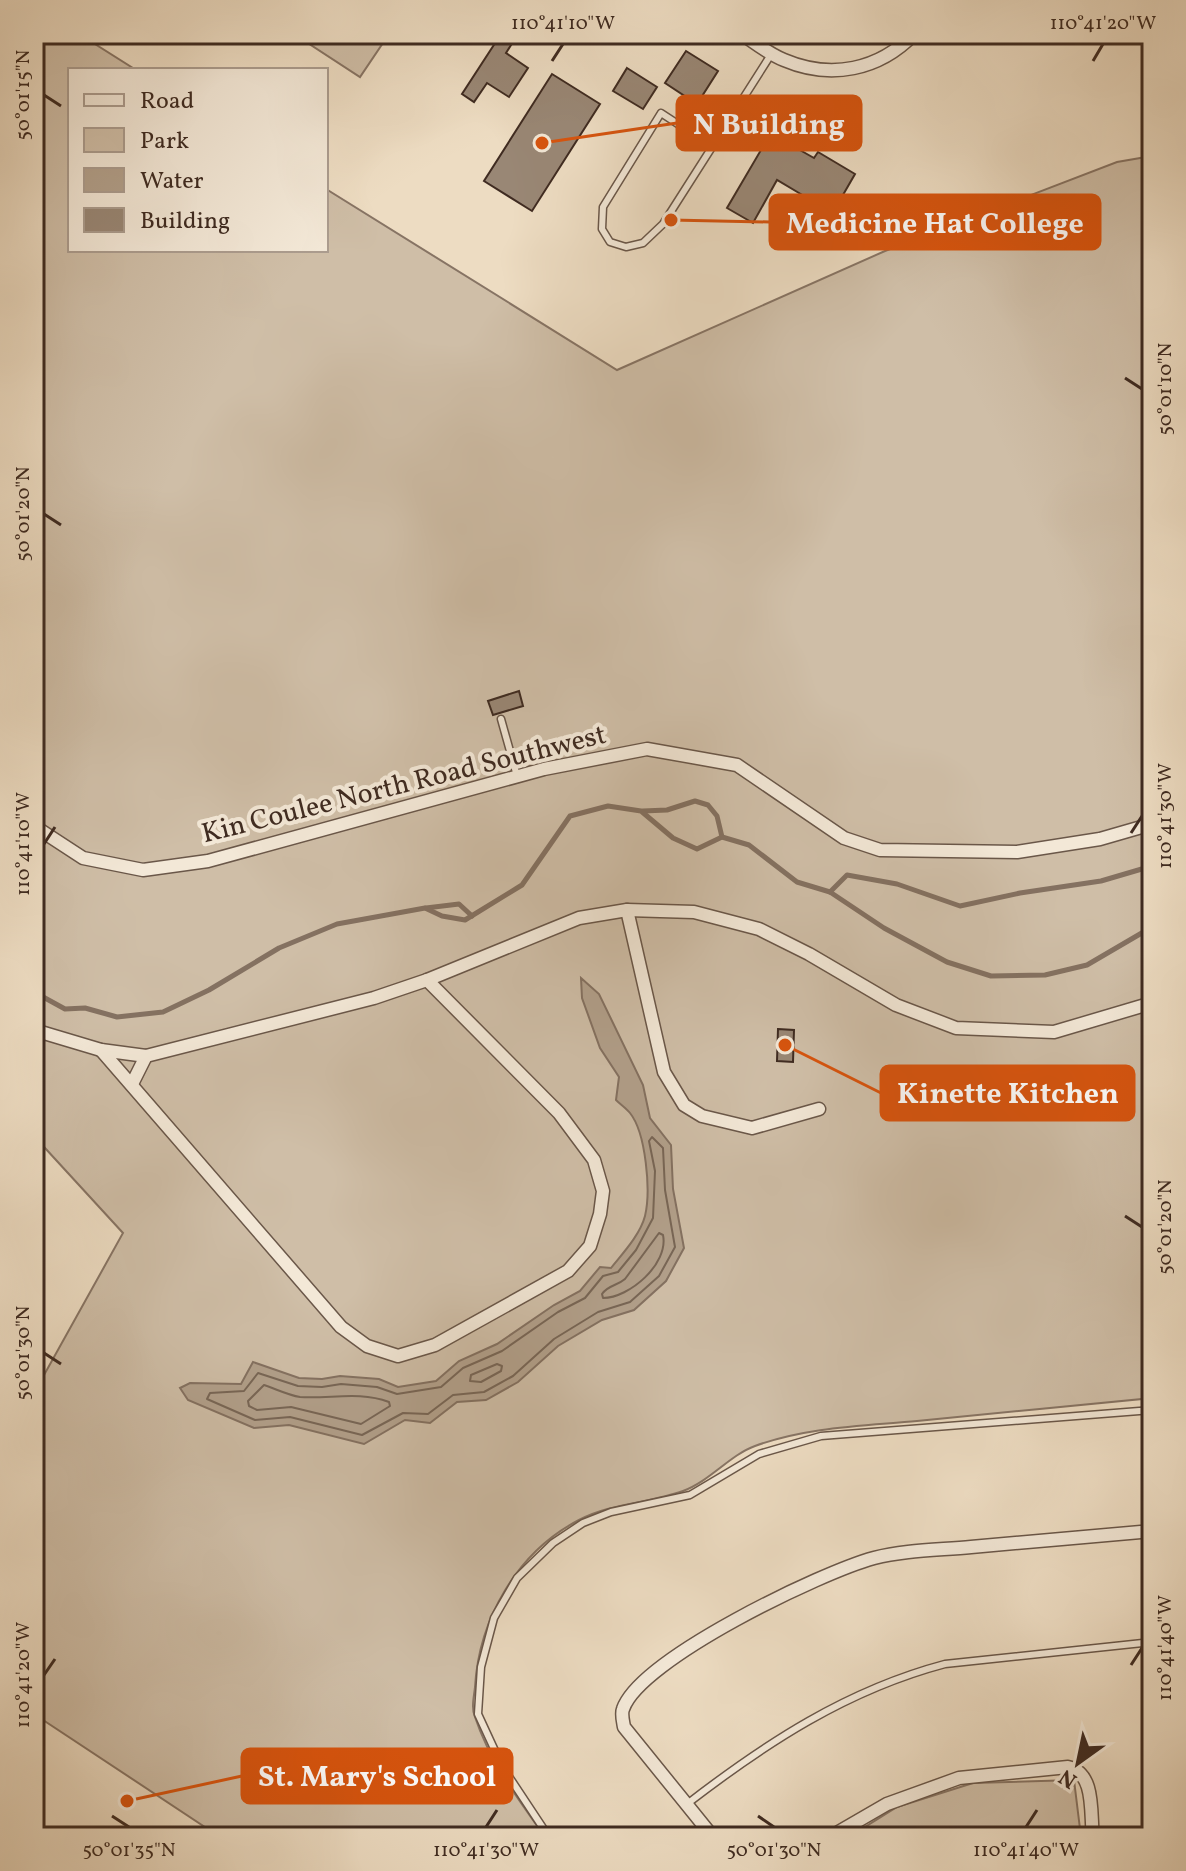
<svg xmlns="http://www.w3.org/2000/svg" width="1186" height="1871" viewBox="0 0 1186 1871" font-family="Vollkorn,serif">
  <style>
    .green { fill: #cfbea7; stroke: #877464; stroke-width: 2 }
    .water { fill: #b2a08b; stroke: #847161; stroke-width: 2 }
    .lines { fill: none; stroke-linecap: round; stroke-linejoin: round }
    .shore { stroke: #786656; stroke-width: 2 }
    .stream { stroke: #847161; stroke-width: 5 }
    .building { fill: #998775; stroke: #3f2b21; stroke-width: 2 }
    .service-casing { stroke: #6a5749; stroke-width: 9 }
    .minor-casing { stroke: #6a5749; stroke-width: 15 }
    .service { stroke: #f3e8d7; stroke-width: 6 }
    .minor { stroke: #f3e8d7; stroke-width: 12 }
    .ticks { fill: none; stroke: #3f2b21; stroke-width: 3 }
    .labels { text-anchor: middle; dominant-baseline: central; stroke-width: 8; stroke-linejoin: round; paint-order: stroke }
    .street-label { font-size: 28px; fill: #3f2b21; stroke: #f3e8d7 }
    .leader { fill: none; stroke: #d7540e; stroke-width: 3 }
    .callout-dot { fill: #d7540e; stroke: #f3e8d7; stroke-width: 3 }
    .callout { fill: #d7540e; stroke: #d7540e; stroke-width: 3 }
    .callout-label { font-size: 30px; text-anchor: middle; font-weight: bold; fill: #fff }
    .neatline { fill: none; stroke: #3f2b21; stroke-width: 3 }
    .ticks-label { font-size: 20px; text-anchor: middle; fill: #3f2b21 }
  </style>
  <rect width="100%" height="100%" fill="#eddcc2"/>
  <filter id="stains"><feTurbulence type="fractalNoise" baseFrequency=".0025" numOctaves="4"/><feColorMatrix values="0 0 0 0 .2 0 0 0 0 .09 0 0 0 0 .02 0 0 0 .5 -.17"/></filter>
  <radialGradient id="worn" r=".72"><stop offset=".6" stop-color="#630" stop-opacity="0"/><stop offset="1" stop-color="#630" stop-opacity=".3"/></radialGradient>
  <g class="green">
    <path d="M 34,34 L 79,34 L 136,70 L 70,70 L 70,250 L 326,250 L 326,189 L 617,370 L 885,251 L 1117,162 L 1152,156 L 1152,1398 C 1074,1406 995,1413 917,1421 C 863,1426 807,1427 755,1446 C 730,1455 710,1481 683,1491 C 650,1503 611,1503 579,1520 C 517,1552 479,1619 475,1687 C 474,1697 471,1708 475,1717 C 490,1762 518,1799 545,1837 L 220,1837 L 34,1714 L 34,1393 L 123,1233 L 34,1136 Z"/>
    <polygon points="294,34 389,34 360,77"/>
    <polygon points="1074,1780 1081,1837 849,1837 897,1807 973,1783"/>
  </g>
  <path class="water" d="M 581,978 L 599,994 L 643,1085 L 650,1118 L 671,1145 L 673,1189 L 684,1248 L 666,1281 L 634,1310 L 602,1320 L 558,1346 L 518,1382 L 486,1400 L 457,1402 L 430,1423 L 405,1420 L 364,1444 L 289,1425 L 254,1428 L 188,1400 L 180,1388 L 190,1383 L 241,1384 L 253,1362 L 299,1378 L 322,1379 L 340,1376 L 379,1379 L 398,1387 L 436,1381 L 459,1361 L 497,1344 L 554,1305 L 580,1291 L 600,1267 L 611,1268 C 623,1253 640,1235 645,1216 C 651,1191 646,1133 630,1113 C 626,1108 620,1104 616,1100 L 619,1077 L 600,1048 L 582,998 Z"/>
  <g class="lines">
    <g class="shore">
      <polygon points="652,1137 663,1148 665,1190 675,1247 659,1276 630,1302 598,1312 554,1339 513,1376 484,1392 453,1395 428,1414 403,1413 362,1435 290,1417 255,1420 207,1399 210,1393 244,1391 258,1373 298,1386 322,1387 341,1384 377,1387 397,1394 441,1387 463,1368 502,1351 558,1312 585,1298 603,1276 618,1272 636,1250 653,1218 655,1171 649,1141"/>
      <path d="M 659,1233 L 663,1235 C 669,1264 629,1298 603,1298 L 602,1294 C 608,1285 617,1286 625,1279 Z"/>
      <polygon points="497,1364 502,1366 501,1371 481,1382 470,1381 471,1375"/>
      <path d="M 264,1385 C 276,1389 288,1395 300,1397 C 331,1399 359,1391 389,1402 L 390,1406 L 361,1424 L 291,1407 L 257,1410 L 249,1406 L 248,1401 Z"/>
    </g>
    <g class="stream">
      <polyline points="643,811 667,810 695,801 708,805 717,816 722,837"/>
      <polyline points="830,892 847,875 897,884 960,906 1020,893 1101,881 1152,866"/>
      <polyline points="426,908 459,904 472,916"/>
      <polyline points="34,992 65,1009 85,1008 117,1017 163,1012 209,990 279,948 337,924 425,908 442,916 465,920 522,885 570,816 608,806 641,811 673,838 697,849 722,837 749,845 797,882 830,892 884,928 947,962 991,976 1045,975 1087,965 1152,927"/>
    </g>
  </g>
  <g class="building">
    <polygon points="501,34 518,34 506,53 528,68 509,97 487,83 474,102 462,94"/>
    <polygon points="686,51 718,71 697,104 665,83"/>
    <polygon points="627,68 657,87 643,109 613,91"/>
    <polygon points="552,74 600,104 532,211 484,181"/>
    <polygon points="778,121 798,133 791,145 814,158 818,152 855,174 828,221 799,204 804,196 777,180 753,223 727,208"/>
    <polygon points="519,691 523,706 493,715 488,701"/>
    <polygon points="778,1029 794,1030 793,1062 777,1061"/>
  </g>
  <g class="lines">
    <defs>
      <g id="service">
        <polyline points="721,132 687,130 661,113 603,207 602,229 610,242 626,247 643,243 663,224 772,53"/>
        <polyline points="501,719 517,776"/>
        <path d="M 687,1804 C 766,1743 847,1690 945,1664 L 1152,1642"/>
        <polyline points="549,1837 502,1766 478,1714 481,1667 494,1618 517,1578 553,1543 583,1523 611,1512 690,1495 759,1454 821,1436 1152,1410"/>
      </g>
      <g id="minor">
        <path d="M 742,34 C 755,43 769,54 784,60 C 831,80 879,70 914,34"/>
        <polyline points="34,826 83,858 143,870 208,861 544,769 647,749 737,765 844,838 880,850 1017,852 1100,839 1152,824"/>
        <polyline points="627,910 664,1072 684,1105 702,1116 752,1128 819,1109"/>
        <polyline points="34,1030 101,1050 146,1056 374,998 427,980 579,918 627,910 694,912 759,929 809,954 896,1005 956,1028 1054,1032 1152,1003"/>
        <polyline points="101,1050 341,1327 367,1346 398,1356 435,1345 568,1271 590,1246 600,1214 603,1191 594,1160 559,1113 427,980"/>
        <polyline points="132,1084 146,1056"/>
        <path d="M 713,1837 L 624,1727 C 623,1721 621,1714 623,1709 C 640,1659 822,1572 874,1558 C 904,1550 939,1550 971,1547 C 1031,1542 1092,1536 1152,1531"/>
        <path d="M 830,1837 L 887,1804 L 959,1778 L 1068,1767 C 1096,1773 1090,1814 1093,1837"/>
      </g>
    </defs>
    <use href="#service" class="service-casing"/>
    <use href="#minor" class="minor-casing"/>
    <use href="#service" class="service"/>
    <use href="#minor" class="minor"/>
  </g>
  <path class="ticks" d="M 552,61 L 563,44M 1093,61 L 1103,44M 44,95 L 61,106M 1125,378 L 1142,389M 44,514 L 61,525M 1131,833 L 1142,816M 44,844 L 55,827M 1125,1216 L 1142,1227M 44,1353 L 61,1364M 1131,1665 L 1142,1648M 44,1675 L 55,1659M 112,1816 L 129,1827M 758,1816 L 774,1827M 486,1827 L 497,1810M 1026,1827 L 1037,1810"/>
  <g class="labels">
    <g class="street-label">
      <text transform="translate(404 785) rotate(-14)">Kin Coulee North Road Southwest</text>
    </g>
  </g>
  <path class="leader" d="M542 143L677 123M671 220L770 222M785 1045L881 1093M127 1801L242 1776"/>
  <g class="callout-dot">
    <circle cx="542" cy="143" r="8"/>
    <circle cx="671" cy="220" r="8"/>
    <circle cx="785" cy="1045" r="8"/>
    <circle cx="127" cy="1801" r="8"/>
  </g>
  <g class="callout">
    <rect x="677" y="96" width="184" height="54" rx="8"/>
    <rect x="770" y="195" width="330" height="54" rx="8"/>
    <rect x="881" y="1066" width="253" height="54" rx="8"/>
    <rect x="242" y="1749" width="270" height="54" rx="8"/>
  </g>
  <g class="callout-label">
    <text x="769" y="134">N Building</text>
    <text x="935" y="233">Medicine Hat College</text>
    <text x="1008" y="1103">Kinette Kitchen</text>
    <text x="377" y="1786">St. Mary's School</text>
  </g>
  <rect width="1186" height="1871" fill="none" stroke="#eddcc2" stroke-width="88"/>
  <rect x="68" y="68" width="260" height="184" fill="#f3e8d7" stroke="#ab9c8e" stroke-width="2"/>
  <rect x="84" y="94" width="40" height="12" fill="#f3e8d7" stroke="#ab9c8e" stroke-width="2"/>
  <text x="140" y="108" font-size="24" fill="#3f2b21">Road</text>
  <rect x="84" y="128" width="40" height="24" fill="#cfbea7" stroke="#ab9c8e" stroke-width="2"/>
  <text x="140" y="148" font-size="24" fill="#3f2b21">Park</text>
  <rect x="84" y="168" width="40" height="24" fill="#b2a08b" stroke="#ab9c8e" stroke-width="2"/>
  <text x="140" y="188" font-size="24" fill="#3f2b21">Water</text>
  <rect x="84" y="208" width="40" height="24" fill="#998775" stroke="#ab9c8e" stroke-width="2"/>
  <text x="140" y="228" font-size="24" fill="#3f2b21">Building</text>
  <g transform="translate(1078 1763) rotate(213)" stroke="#f3e8d7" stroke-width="6" paint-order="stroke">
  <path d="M0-6L14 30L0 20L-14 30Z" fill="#3f2b21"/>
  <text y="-12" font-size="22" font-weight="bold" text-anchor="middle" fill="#3f2b21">N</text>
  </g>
  <rect x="44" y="44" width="1098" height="1783" class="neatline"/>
  <g class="ticks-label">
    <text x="563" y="29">110°41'10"W</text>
    <text x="1103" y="29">110°41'20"W</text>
    <text transform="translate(22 95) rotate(-90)" y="7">50°01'15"N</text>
    <text transform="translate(1164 389) rotate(-90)" y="7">50°01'10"N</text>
    <text transform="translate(22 514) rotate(-90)" y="7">50°01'20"N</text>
    <text transform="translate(1164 816) rotate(-90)" y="7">110°41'30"W</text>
    <text transform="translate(22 844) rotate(-90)" y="7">110°41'10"W</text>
    <text transform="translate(1164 1227) rotate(-90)" y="7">50°01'20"N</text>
    <text transform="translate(22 1353) rotate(-90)" y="7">50°01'30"N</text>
    <text transform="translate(1164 1648) rotate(-90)" y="7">110°41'40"W</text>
    <text transform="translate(22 1675) rotate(-90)" y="7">110°41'20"W</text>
    <text x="129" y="1856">50°01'35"N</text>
    <text x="486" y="1856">110°41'30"W</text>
    <text x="774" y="1856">50°01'30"N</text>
    <text x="1026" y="1856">110°41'40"W</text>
  </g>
  <rect width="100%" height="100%" filter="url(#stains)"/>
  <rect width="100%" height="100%" fill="url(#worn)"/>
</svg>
